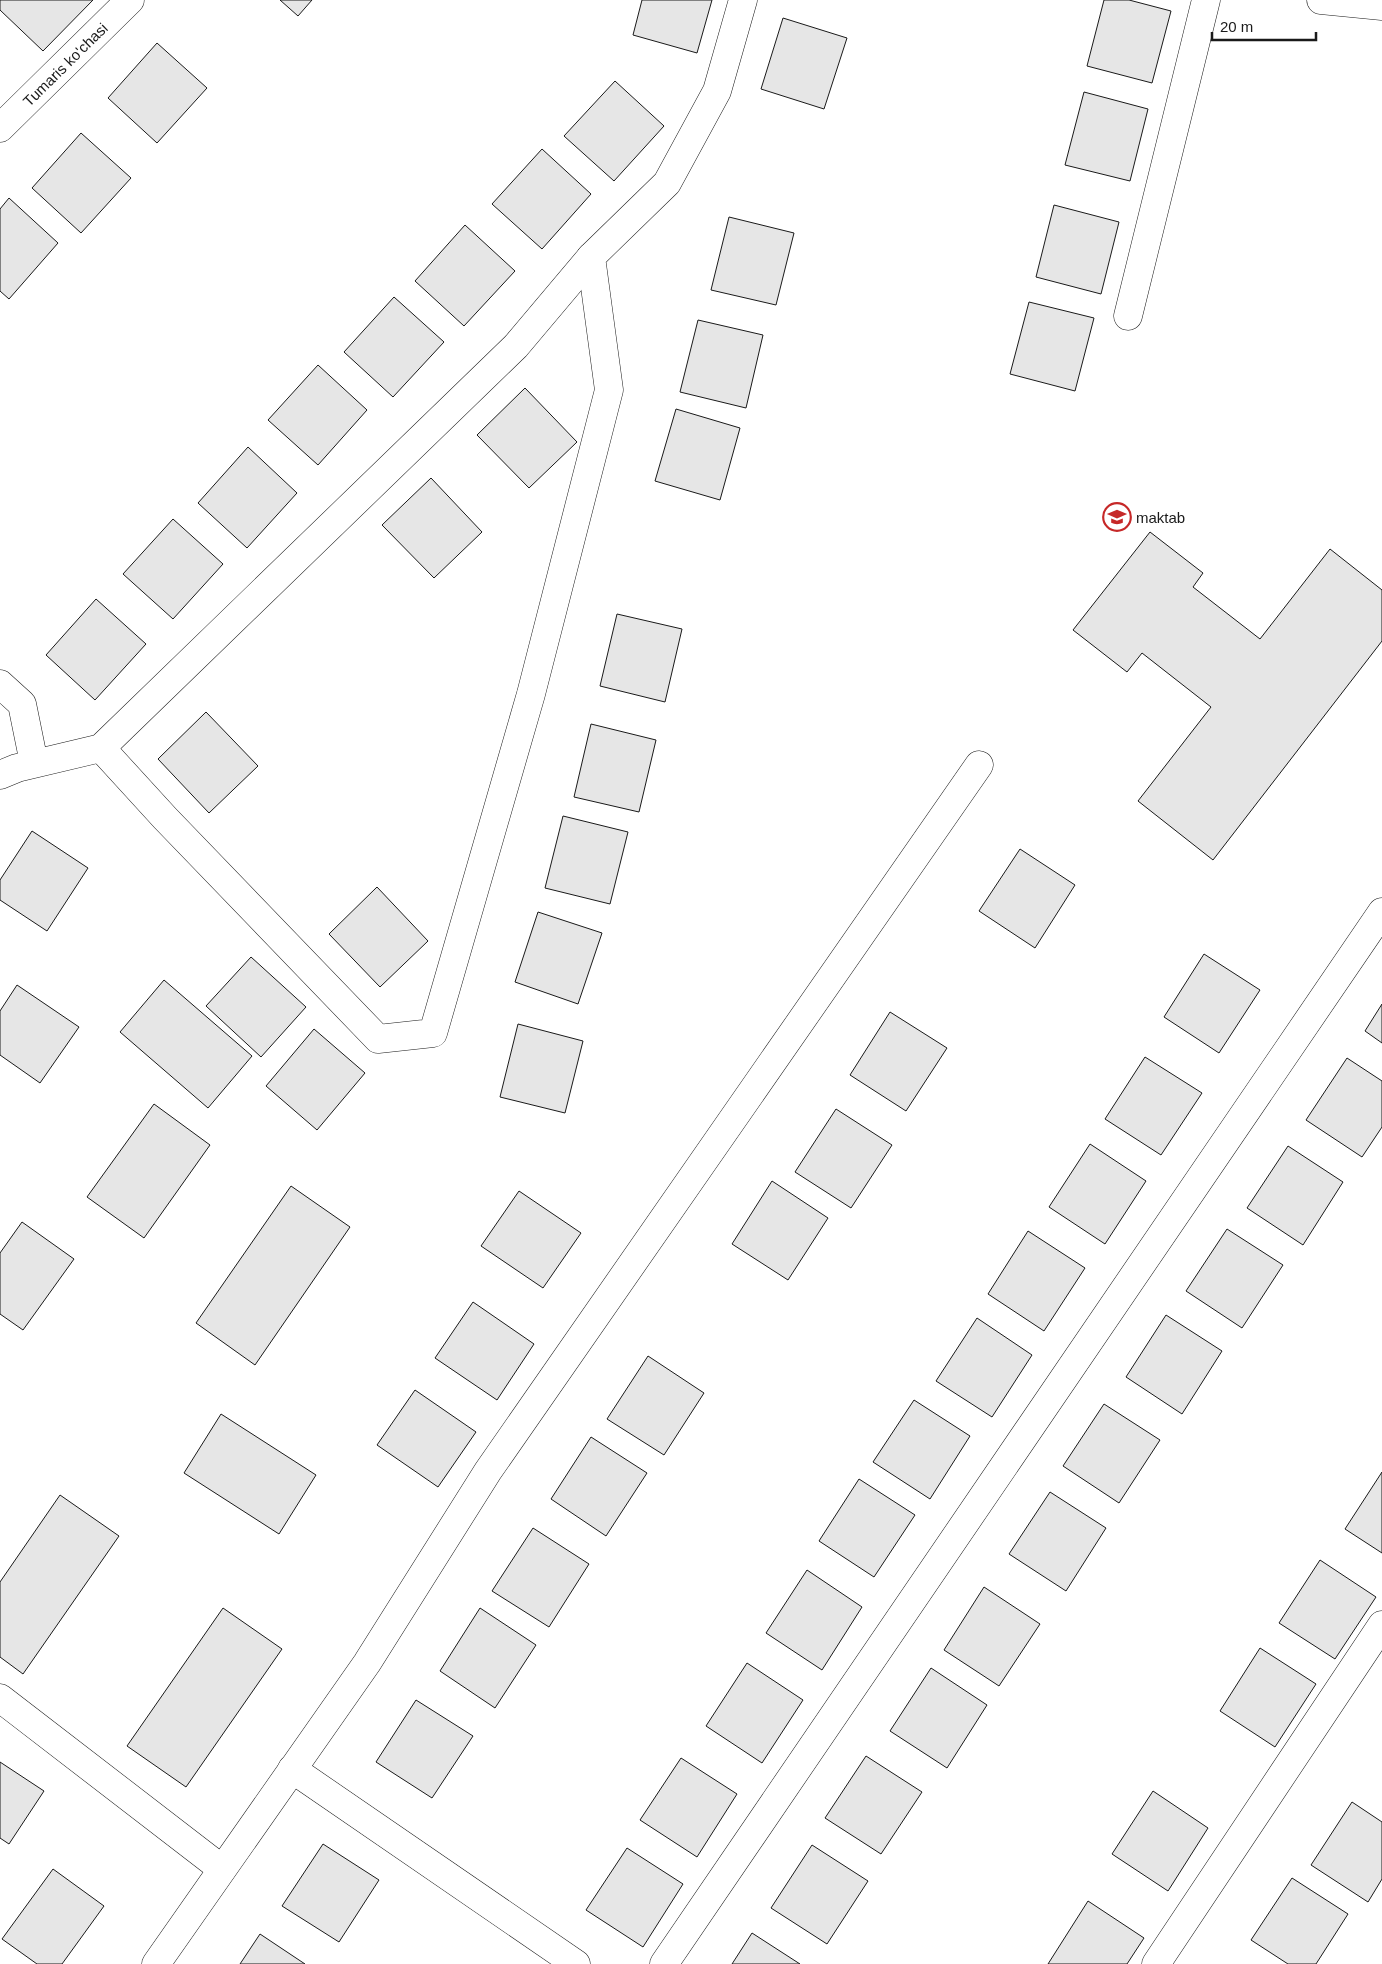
<svg xmlns="http://www.w3.org/2000/svg" width="1382" height="1964" viewBox="0 0 1382 1964" font-family="Helvetica,sans-serif">
  <style>
    .building { fill: #e6e6e6; stroke: #1a1a1a }
    .lines { fill: none; stroke-linecap: round; stroke-linejoin: round }
    .street-casing { stroke: #1a1a1a; stroke-width: 29 }
    .street { stroke: #fff; stroke-width: 28 }
    .labels { text-anchor: middle; dominant-baseline: central; stroke-width: 4; stroke-linejoin: round; paint-order: stroke }
    .street-label { font-size: 15px; fill: #1a1a1a; stroke: #fff }
    .poi-label { font-size: 15px; fill: #1a1a1a; stroke: #fff; text-anchor: start }
  </style>
  <rect width="100%" height="100%" fill="#fff"/>
  <g class="building">
    <polygon points="0,0 93,0 43,51 0,10"/>
    <polygon points="280,0 312,0 298,16"/>
    <polygon points="642,0 712,0 697,53 633,35"/>
    <polygon points="1104,0 1129,0 1171,11 1152,83 1087,66"/>
    <polygon points="783,18 847,38 824,109 761,89"/>
    <polygon points="157,43 207,88 157,143 108,98"/>
    <polygon points="615,81 664,126 614,181 564,136"/>
    <polygon points="1084,92 1148,109 1130,181 1065,165"/>
    <polygon points="81,133 131,178 81,233 32,188"/>
    <polygon points="542,149 591,194 542,249 492,204"/>
    <polygon points="9,198 58,243 9,299 0,291 0,209"/>
    <polygon points="1054,205 1119,222 1101,294 1036,277"/>
    <polygon points="729,217 794,233 776,305 711,290"/>
    <polygon points="465,225 515,271 464,326 415,281"/>
    <polygon points="394,297 444,342 393,397 344,352"/>
    <polygon points="1029,302 1094,318 1075,391 1010,374"/>
    <polygon points="698,320 763,335 746,408 680,392"/>
    <polygon points="318,365 367,410 318,465 268,420"/>
    <polygon points="525,388 577,442 529,488 477,435"/>
    <polygon points="676,409 740,428 720,500 655,481"/>
    <polygon points="248,447 297,493 247,548 198,503"/>
    <polygon points="431,478 482,532 434,578 382,525"/>
    <polygon points="173,519 223,564 173,619 123,574"/>
    <polygon points="1150,532 1203,573 1193,587 1260,639 1330,549 1382,590 1382,641 1213,860 1138,801 1211,707 1142,653 1127,672 1073,630"/>
    <polygon points="96,599 146,644 95,700 46,655"/>
    <polygon points="617,614 682,629 665,702 600,686"/>
    <polygon points="206,712 258,766 209,813 158,759"/>
    <polygon points="591,724 656,740 639,812 574,797"/>
    <polygon points="563,816 628,832 610,904 545,888"/>
    <polygon points="32,831 88,868 47,931 0,900 0,880"/>
    <polygon points="1020,849 1075,885 1035,948 979,911"/>
    <polygon points="377,887 428,941 380,987 329,934"/>
    <polygon points="538,912 602,933 578,1004 515,982"/>
    <polygon points="1204,954 1260,990 1219,1053 1164,1017"/>
    <polygon points="251,957 306,1007 261,1057 206,1006"/>
    <polygon points="164,980 252,1056 208,1108 120,1032"/>
    <polygon points="17,985 79,1027 40,1083 0,1055 0,1011"/>
    <polygon points="1382,1004 1382,1043 1365,1031"/>
    <polygon points="890,1012 947,1048 906,1111 850,1075"/>
    <polygon points="518,1024 583,1041 565,1113 500,1097"/>
    <polygon points="314,1029 365,1073 317,1130 266,1086"/>
    <polygon points="1145,1057 1202,1093 1161,1155 1105,1119"/>
    <polygon points="1347,1058 1382,1081 1382,1127 1362,1157 1306,1120"/>
    <polygon points="154,1104 210,1145 144,1238 87,1197"/>
    <polygon points="836,1109 892,1145 851,1208 795,1172"/>
    <polygon points="1090,1144 1146,1181 1105,1244 1049,1207"/>
    <polygon points="1288,1146 1343,1182 1303,1245 1247,1208"/>
    <polygon points="772,1181 828,1218 788,1280 732,1244"/>
    <polygon points="291,1186 350,1227 255,1365 196,1323"/>
    <polygon points="519,1191 581,1233 543,1288 481,1246"/>
    <polygon points="22,1222 74,1259 23,1330 0,1314 0,1253"/>
    <polygon points="1227,1229 1283,1265 1242,1328 1186,1291"/>
    <polygon points="1028,1231 1085,1268 1044,1331 988,1294"/>
    <polygon points="473,1302 534,1344 497,1400 435,1358"/>
    <polygon points="1166,1315 1222,1351 1182,1414 1126,1377"/>
    <polygon points="977,1318 1032,1355 992,1417 936,1381"/>
    <polygon points="648,1356 704,1393 664,1455 607,1419"/>
    <polygon points="415,1390 476,1432 438,1487 377,1445"/>
    <polygon points="914,1400 970,1436 930,1499 873,1462"/>
    <polygon points="1104,1404 1160,1440 1119,1503 1063,1466"/>
    <polygon points="221,1414 316,1475 279,1534 184,1473"/>
    <polygon points="591,1437 647,1473 606,1536 551,1499"/>
    <polygon points="1382,1472 1382,1553 1345,1529"/>
    <polygon points="859,1479 915,1515 874,1577 819,1541"/>
    <polygon points="1050,1492 1106,1528 1066,1591 1009,1554"/>
    <polygon points="60,1495 119,1536 23,1674 0,1657 0,1582"/>
    <polygon points="533,1528 589,1564 549,1627 492,1591"/>
    <polygon points="1320,1560 1376,1597 1335,1659 1279,1623"/>
    <polygon points="807,1570 862,1607 822,1670 766,1633"/>
    <polygon points="984,1587 1040,1624 999,1686 944,1650"/>
    <polygon points="223,1608 282,1649 186,1787 127,1746"/>
    <polygon points="480,1608 536,1645 495,1708 440,1671"/>
    <polygon points="1260,1648 1316,1684 1275,1747 1220,1711"/>
    <polygon points="747,1663 803,1700 762,1763 706,1726"/>
    <polygon points="931,1668 987,1705 947,1768 890,1731"/>
    <polygon points="416,1700 473,1736 432,1798 376,1762"/>
    <polygon points="866,1756 922,1792 881,1854 825,1818"/>
    <polygon points="681,1758 737,1794 697,1857 640,1820"/>
    <polygon points="0,1762 44,1791 9,1844 0,1838"/>
    <polygon points="1153,1791 1208,1828 1168,1891 1112,1854"/>
    <polygon points="1352,1802 1382,1822 1382,1879 1368,1902 1311,1865"/>
    <polygon points="323,1844 379,1880 339,1942 282,1906"/>
    <polygon points="812,1845 868,1881 827,1944 771,1908"/>
    <polygon points="627,1848 683,1884 643,1947 586,1910"/>
    <polygon points="53,1869 104,1906 62,1964 37,1964 2,1939"/>
    <polygon points="1292,1878 1348,1914 1316,1964 1288,1964 1251,1940"/>
    <polygon points="1088,1901 1144,1938 1127,1964 1048,1964"/>
    <polygon points="752,1933 800,1964 732,1964"/>
    <polygon points="260,1934 305,1964 240,1964"/>
  </g>
  <g class="lines">
    <defs>
      <g id="street">
        <polyline points="1321,0 1382,6"/>
        <path id="s1" d="M 0,128 L 130,0"/>
        <polyline points="1128,316 1206,0"/>
        <polyline points="0,684 22,704 34,763"/>
        <polyline points="101,748 165,818 378,1039 433,1033 531,694 609,390 591,257 667,183 717,91 743,0"/>
        <polyline points="0,775 17,768 101,748 516,346 591,257"/>
        <polyline points="0,1698 222,1869"/>
        <polyline points="292,1769 576,1964"/>
        <polyline points="156,1964 367,1663 488,1471 979,765"/>
        <polyline points="664,1964 1382,912"/>
        <polyline points="1156,1964 1382,1625"/>
      </g>
    </defs>
    <use href="#street" class="street-casing"/>
    <use href="#street" class="street"/>
  </g>
  <defs>
    <symbol id="school-ring" viewBox="-11 -11 22 22"><circle r="9.5" fill="#fff" stroke="#c62828" stroke-width="1.5"/><path d="M0-5L7-2L0 1L-7-2ZM-4 1L0 2.5L4 1V4Q0 6-4 4Z" fill="#c62828"/></symbol>
  </defs>
  <g fill-rule="evenodd">
    <use href="#school-ring" x="1101" y="501" width="32" height="32"/>
  </g>
  <g class="labels">
    <g class="street-label">
      <text stroke="none"><textPath href="#s1" startOffset="91">Tumaris ko'chasi</textPath></text>
    </g>
    <g class="poi-label">
      <text x="1136" y="517">maktab</text>
    </g>
  </g>
  <path d="M1212 32v8h104v-8" fill="none" stroke="#1a1a1a" stroke-width="2.5"/>
  <text x="1220" y="32" font-size="15" fill="#1a1a1a" stroke="#ffffff" stroke-width="4" paint-order="stroke">20 m</text>
</svg>
